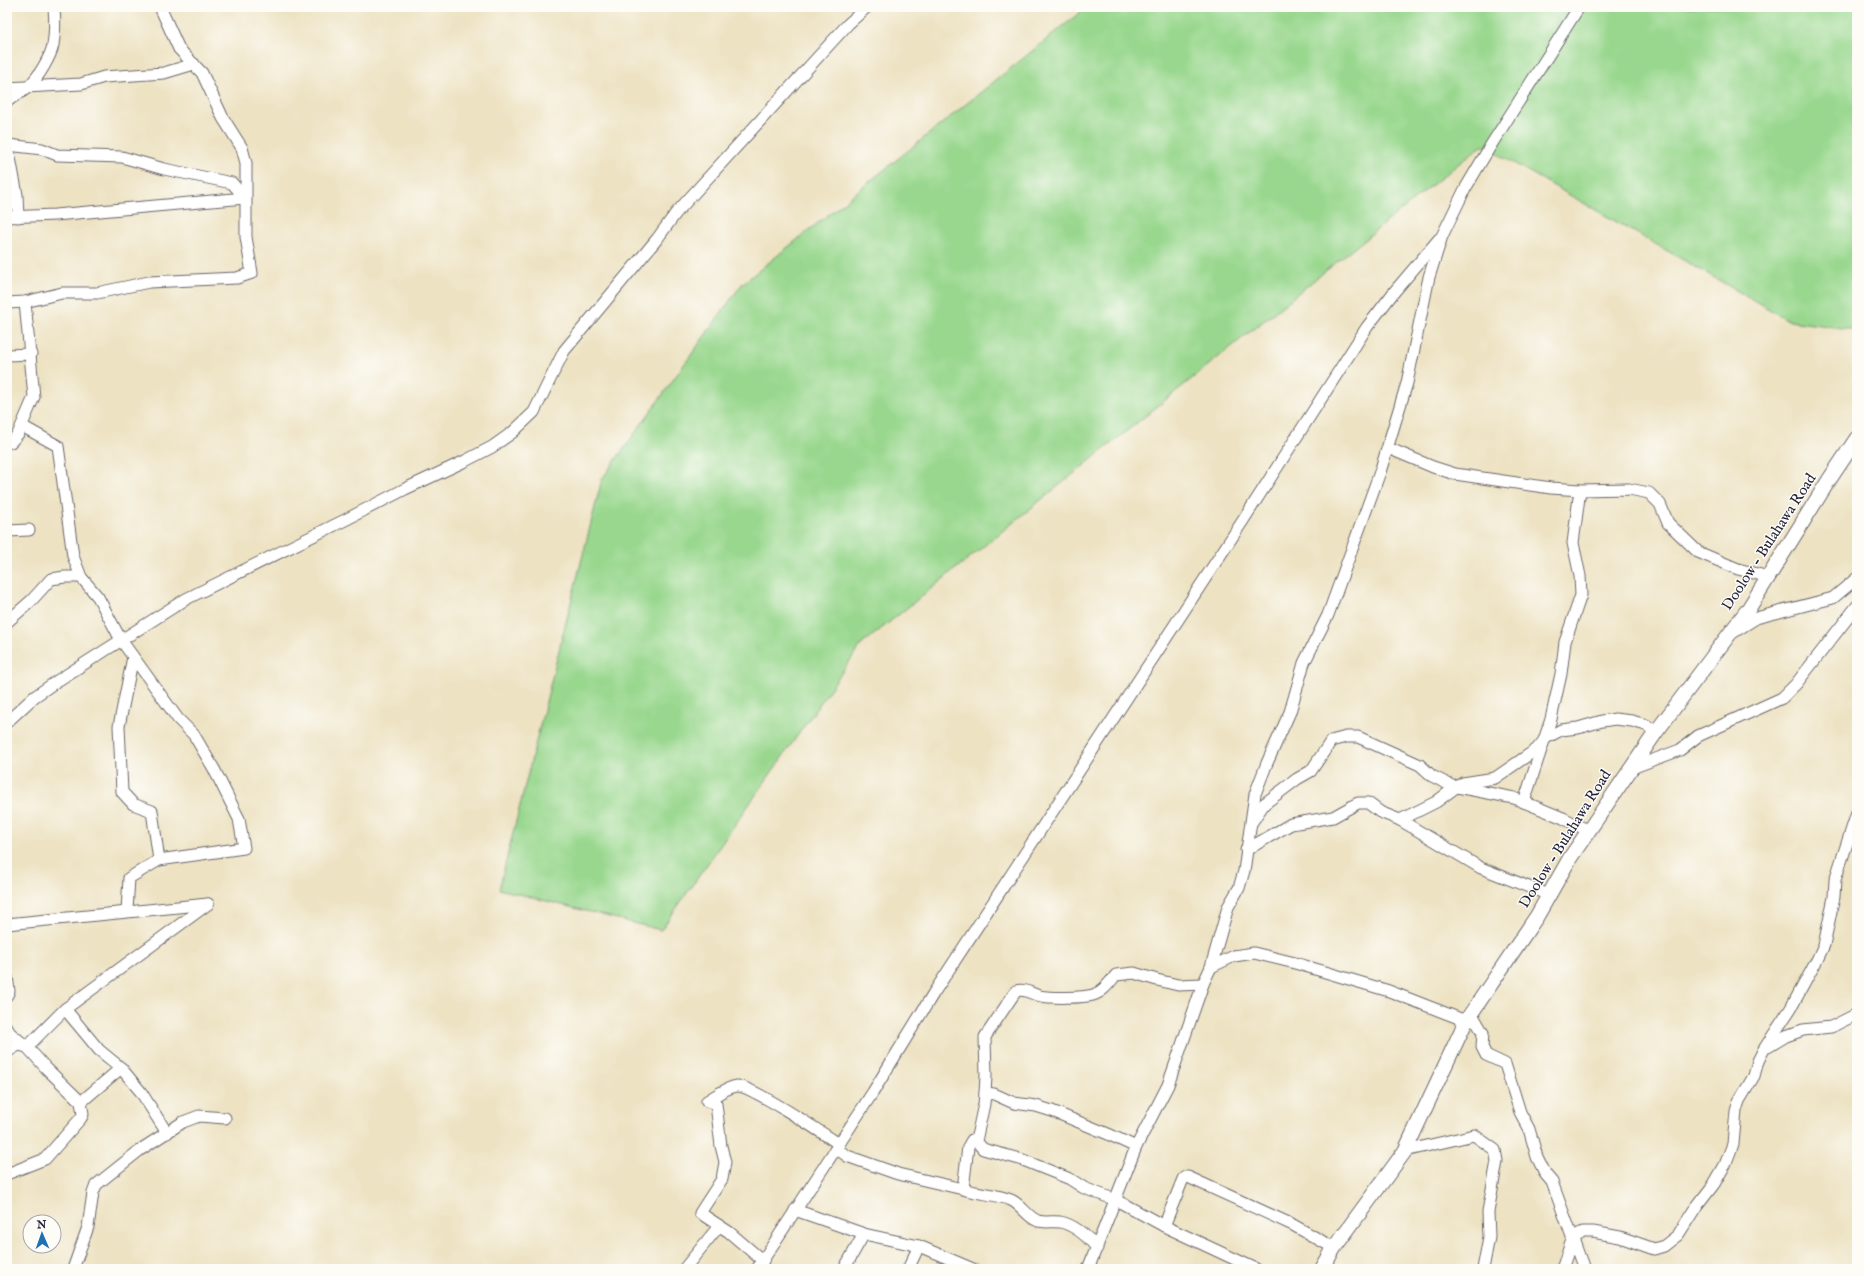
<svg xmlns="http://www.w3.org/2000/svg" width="1864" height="1276" viewBox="0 0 1864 1276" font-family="'IM FELL English',serif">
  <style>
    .green { fill: #98d78d; stroke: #5d7c64 }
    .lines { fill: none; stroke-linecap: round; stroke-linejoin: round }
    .minor-casing { stroke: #69656a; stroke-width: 13 }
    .major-casing { stroke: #69656a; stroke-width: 16 }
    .minor { stroke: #fff; stroke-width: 11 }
    .major { stroke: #fff; stroke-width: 14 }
    .labels { text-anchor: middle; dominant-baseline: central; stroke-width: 3; stroke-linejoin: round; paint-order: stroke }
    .street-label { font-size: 15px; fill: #22223b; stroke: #fdfcf7 }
  </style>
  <rect width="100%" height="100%" fill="#fdfcf7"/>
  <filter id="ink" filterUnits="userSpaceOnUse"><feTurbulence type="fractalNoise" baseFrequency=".025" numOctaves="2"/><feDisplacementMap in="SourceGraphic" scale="8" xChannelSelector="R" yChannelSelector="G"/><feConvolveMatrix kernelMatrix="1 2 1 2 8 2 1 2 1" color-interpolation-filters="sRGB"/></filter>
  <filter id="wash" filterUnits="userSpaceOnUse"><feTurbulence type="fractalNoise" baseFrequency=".012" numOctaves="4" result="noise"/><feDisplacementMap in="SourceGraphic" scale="16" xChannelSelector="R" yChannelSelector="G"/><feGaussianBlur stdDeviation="0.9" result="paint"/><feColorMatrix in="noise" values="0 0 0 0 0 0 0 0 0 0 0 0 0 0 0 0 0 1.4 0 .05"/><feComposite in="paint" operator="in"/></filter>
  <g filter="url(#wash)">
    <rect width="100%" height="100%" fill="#ede2c2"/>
    <polygon class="green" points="1087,7 1857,7 1857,330 1790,321 1482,145 861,645 661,930 499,889 602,479 742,284"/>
  </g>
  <g filter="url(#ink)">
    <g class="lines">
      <defs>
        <g id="minor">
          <polyline points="7,88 81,84 104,77 164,73 194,64"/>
          <path d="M 7,102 C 13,95 23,93 29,86 C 38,78 51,56 53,45 C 55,33 55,19 54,7"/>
          <polyline points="7,142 17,195 18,217"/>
          <polyline points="8,145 42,149 57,155 122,157 164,169 232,183 245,198"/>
          <polyline points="7,217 55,215 245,198"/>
          <polyline points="7,303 25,302 62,293 97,293 149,282 237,278 252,273 246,237 246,163 242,148 223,118 202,73 179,49 160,7"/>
          <polyline points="7,355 31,354"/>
          <polyline points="22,426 58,446 73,556 81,577 98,597 121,640 178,719 194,735 214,769 239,819 244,848 159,860"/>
          <polyline points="7,443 11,442 18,434 34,397 25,302"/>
          <polyline points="1388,448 1433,467 1455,474 1551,488 1580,490 1629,489 1649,493 1660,504 1668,523 1698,552 1738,569 1769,577"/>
          <polyline points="7,531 29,530"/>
          <polyline points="7,622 31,601 51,579 65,577 81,577"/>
          <polyline points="1734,632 1756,618 1833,598 1857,578"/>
          <polyline points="7,722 34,697 57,681 186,599 347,519 405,489 465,461 492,447 513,432 534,412 564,351 657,239 676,213 848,24 867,7"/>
          <polyline points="1629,769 1680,750 1698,736 1782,698 1796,684 1857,606"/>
          <polyline points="1524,802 1551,719 1561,674 1565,642 1581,595 1580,576 1573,543 1580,490"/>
          <polyline points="1400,820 1436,802 1456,787 1463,783 1495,778 1537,749 1546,738 1561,730 1578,728 1602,721 1615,719 1632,721 1646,725 1656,732"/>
          <polyline points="1252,822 1264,804 1297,779 1311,771 1331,741 1346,737 1358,737 1420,765 1432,776 1452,786 1514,798 1563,818 1589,831"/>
          <polyline points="1246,850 1291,824 1333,817 1358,803 1368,803 1380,812 1400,820 1481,868 1549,895"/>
          <polyline points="127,911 129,878 159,860 152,811 133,804 122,792 119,726 133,657"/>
          <polyline points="7,924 208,904"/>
          <polyline points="1211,967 1234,956 1254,953 1295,963 1389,991 1466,1021"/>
          <polyline points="7,976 9,991 7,995"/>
          <polyline points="65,1009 99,1050 121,1068 141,1092 167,1133"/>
          <polyline points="1472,1014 1483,1033 1482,1047 1486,1055 1505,1064 1520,1112 1529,1129 1537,1157 1546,1175 1552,1182 1584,1269"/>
          <polyline points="7,1028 10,1033 27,1047 46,1068 81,1102 83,1114 81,1118 45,1159 7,1174"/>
          <polyline points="1768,1047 1786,1036 1803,1030 1831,1027 1857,1014"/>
          <polyline points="7,1052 18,1045 27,1047 65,1009 208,904"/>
          <path d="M 985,1093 L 986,1076 L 985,1037 L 1016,991 C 1025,988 1031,994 1040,996 C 1050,998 1083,998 1093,995 C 1103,992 1109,983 1116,975 L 1134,973 L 1157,980 L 1178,985 L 1203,984"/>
          <polyline points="81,1102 121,1068"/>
          <polyline points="976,1141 984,1104 985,1093 994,1094 1014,1103 1036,1106 1052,1111 1108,1134 1136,1147"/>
          <polyline points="837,1149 847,1156 898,1174 963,1189 968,1147 972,1140 976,1141 983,1149 1023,1160 1070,1179 1084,1188 1116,1200 1164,1226 1183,1179 1185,1177 1188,1177 1293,1225 1334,1248"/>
          <polyline points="1405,1151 1474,1135 1495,1150 1497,1161 1488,1212 1489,1237 1483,1269"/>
          <path d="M 963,1189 C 979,1194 996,1194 1011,1200 C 1022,1205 1027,1217 1038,1221 C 1045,1223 1053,1221 1060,1222 C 1075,1225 1087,1236 1097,1248"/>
          <polyline points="795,1210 864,1234 919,1246 973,1269"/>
          <polyline points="1164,1226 1256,1269"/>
          <path d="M 763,1261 L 729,1232 L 700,1213 L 722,1179 L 725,1162 L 721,1146 L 716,1104 L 707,1101 C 715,1096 727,1087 737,1086 C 750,1085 824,1134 839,1144"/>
          <polyline points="73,1269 88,1227 93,1193 96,1185 140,1150 183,1122 199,1116 225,1118"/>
          <polyline points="684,1269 719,1226"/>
          <polyline points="757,1269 873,1092 933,994 1244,519 1367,327 1394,292 1439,239"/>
          <polyline points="844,1269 864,1234"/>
          <polyline points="908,1269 919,1246"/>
          <polyline points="1088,1269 1136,1147 1168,1085 1203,984 1211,967 1228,907 1239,888 1244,871 1255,794 1267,763 1290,712 1304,663 1328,615 1380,472 1407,383 1429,277 1442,236 1465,189 1491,145 1579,7"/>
          <polyline points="1562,1269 1573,1237 1583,1232 1593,1232 1620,1237 1654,1249 1664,1246 1678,1235 1694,1210 1714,1184 1725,1165 1733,1144 1736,1111 1739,1101 1754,1076 1758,1061 1764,1049 1791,1008 1817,960 1824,945 1834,897 1835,880 1857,813"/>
        </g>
        <polyline id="major" points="1322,1269 1334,1248 1405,1151 1466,1021 1537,916 1570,858 1656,732 1749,608 1829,480 1857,438"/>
      </defs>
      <use href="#minor" class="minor-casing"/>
      <use href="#major" class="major-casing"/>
      <use href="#minor" class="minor"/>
      <use href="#major" class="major"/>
    </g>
  </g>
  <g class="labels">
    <g class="street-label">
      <text transform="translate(1769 542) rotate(-57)">Doolow - Bulahawa Road</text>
      <text transform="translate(1565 839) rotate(-58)">Doolow - Bulahawa Road</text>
    </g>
  </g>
  <rect width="1864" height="1276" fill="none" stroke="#fdfcf7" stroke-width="24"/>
  <g transform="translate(42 1234) rotate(358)"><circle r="19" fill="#fdfcf7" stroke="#a5a5ac"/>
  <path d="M0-3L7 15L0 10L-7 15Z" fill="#1f6fb2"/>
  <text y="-6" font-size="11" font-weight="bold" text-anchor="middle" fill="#22223b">N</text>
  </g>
</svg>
